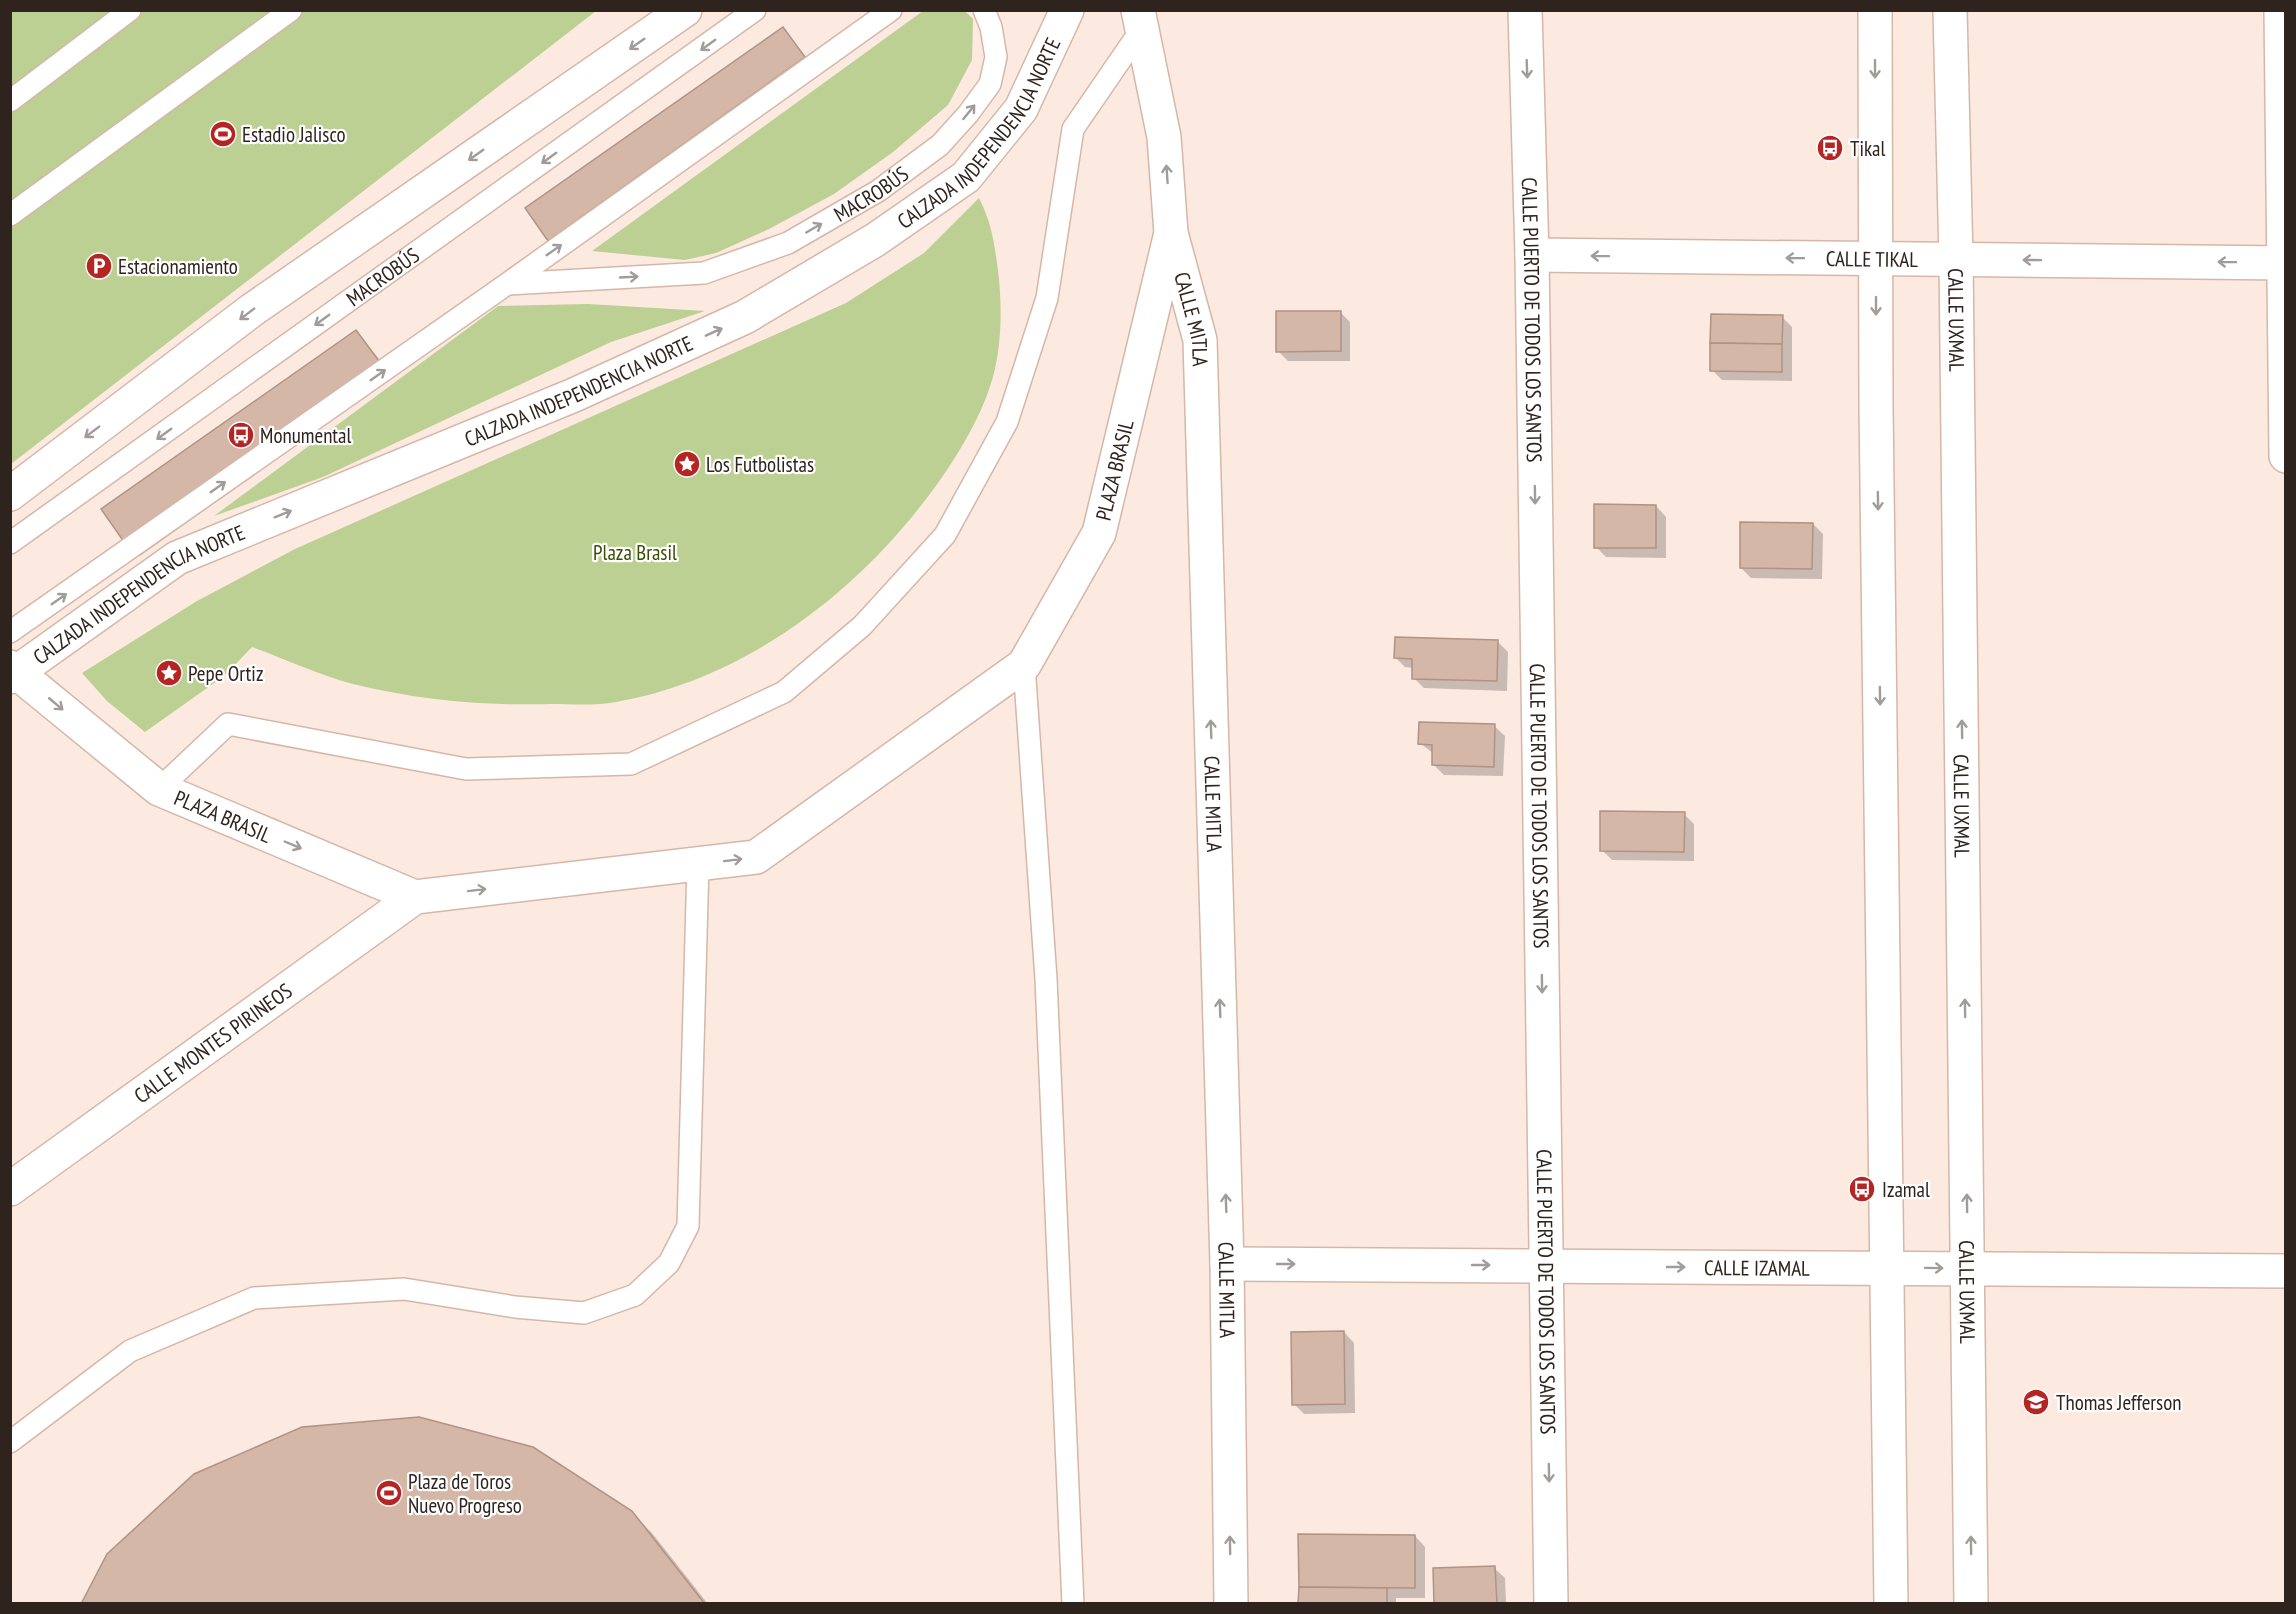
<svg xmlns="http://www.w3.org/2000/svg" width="2296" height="1614" viewBox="0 0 2296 1614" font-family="'PT Sans Narrow',sans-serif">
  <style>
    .green { fill: #bbd092 }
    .shadow { fill: #0003 }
    .building { fill: #d5b7a8; stroke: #af9385; stroke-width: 1.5 }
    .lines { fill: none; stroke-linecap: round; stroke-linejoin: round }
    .lane-casing { stroke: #d5b7a8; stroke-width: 24 }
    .street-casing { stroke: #d5b7a8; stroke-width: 36 }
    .primary-casing { stroke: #d5b7a8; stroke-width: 36 }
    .lane { stroke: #fff; stroke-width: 21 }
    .street { stroke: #fff; stroke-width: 33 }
    .primary { stroke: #fff; stroke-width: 33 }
    .oneway { stroke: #a19c9a }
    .labels { text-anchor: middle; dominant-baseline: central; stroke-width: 4.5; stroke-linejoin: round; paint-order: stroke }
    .street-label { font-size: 21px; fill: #2f231e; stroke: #fff }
    .poi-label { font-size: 21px; fill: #2f231e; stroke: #fff; text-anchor: start }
    .park-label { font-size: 21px; fill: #3c4d04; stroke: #fff }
  </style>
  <rect width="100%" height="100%" fill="#fce9e0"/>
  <g class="green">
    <polygon points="11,11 596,11 11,464"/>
    <polygon points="923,11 965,11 973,19 972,60 948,105 893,152 834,194 769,229 716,253 685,260 592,251"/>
    <path d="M 979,198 C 992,224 994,242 998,270 C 1002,304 1002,340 994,373 C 984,412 961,450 938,483 C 862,589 748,679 616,702 C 595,706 572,704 551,704 C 484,706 418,700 353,684 C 319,675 285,659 252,647 L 224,676 L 145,732 L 107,701 L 82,673 L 197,601 L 295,549 L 846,303 L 924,253 Z"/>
    <polygon points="588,304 705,311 611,342 323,477 214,516 498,306"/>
  </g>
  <g class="shadow">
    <polygon points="783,29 819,73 564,255 549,240"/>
    <polygon points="1340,312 1350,322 1350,361 1288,361 1278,351"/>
    <polygon points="1782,317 1792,327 1792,381 1722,380 1712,370"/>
    <polygon points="356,331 393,376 140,556 125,541"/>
    <polygon points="1656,506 1666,517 1666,558 1606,557 1596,547"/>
    <polygon points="1813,524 1823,534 1822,579 1751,578 1741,568"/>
    <polygon points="1498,642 1508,652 1507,691 1424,688 1414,678 1414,668 1405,667 1395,657"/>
    <polygon points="1494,726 1505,736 1503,776 1444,775 1434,765 1434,754 1420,743"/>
    <polygon points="1684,814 1694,824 1694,861 1612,860 1602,850"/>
    <polygon points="1344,1332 1354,1343 1355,1413 1304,1414 1294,1404"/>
    <polygon points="631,1512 652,1533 708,1604 82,1604"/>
    <polygon points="1300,1536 1415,1536 1425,1547 1425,1598 1396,1598 1396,1604 1300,1604"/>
    <polygon points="1494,1568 1505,1578 1506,1604 1435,1604"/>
  </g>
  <g class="building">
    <polygon points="783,27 805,57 548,241 525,208"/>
    <polygon points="1276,311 1341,311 1341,351 1276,352"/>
    <polygon points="1711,314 1783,315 1782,344 1710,343"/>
    <polygon points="356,330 379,361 124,542 101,509"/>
    <polygon points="1710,343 1782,344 1782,372 1710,371"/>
    <polygon points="1594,504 1656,505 1656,548 1594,548"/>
    <polygon points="1740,522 1813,523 1812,569 1740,568"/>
    <polygon points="1395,637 1498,640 1497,681 1412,679 1412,659 1394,658"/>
    <polygon points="1419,722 1495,724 1494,767 1432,765 1432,745 1418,744"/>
    <polygon points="1600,811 1685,812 1684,852 1600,851"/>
    <polygon points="1344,1331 1345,1404 1292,1405 1291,1332"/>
    <polygon points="419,1417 533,1447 632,1511 705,1604 81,1604 107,1554 194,1474 302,1427"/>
    <polygon points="1298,1534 1415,1535 1415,1588 1299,1587"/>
    <polygon points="1495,1566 1497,1604 1434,1604 1433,1568"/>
    <polygon points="1299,1587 1387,1588 1387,1604 1298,1604"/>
  </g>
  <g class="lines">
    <defs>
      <g id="lane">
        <polyline points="10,101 130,10"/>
        <polyline points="10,215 291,10"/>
        <path id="s1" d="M 508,284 L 704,273 L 788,243 L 878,191 L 940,145 L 968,114 L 990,84 L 996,57 L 991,27 L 984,10"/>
        <path id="s2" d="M 10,543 L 755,10"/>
        <polyline points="10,632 507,284 891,10"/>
        <polyline points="1024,665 1046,979 1073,1604"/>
        <polyline points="159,789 228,724 466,769 631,764 784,692 862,626 945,535 1007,422 1047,298 1073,129 1143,27"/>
        <polyline points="10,1442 130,1351 254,1298 404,1289 515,1307 584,1313 635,1295 669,1263 688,1226 698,864"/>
      </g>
      <g id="street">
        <path id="s3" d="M 1138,10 L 1164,137 L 1171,233 L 1200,340 L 1227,1264 L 1231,1604"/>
        <path id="s4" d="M 1525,10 L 1532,255 L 1551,1604"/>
        <polyline points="1875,10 1876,406 1891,1604"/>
        <path id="s5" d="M 1950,10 L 1956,259 L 1971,1604"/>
        <polyline points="2281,10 2286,456"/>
        <path id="s6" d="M 1532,255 L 2286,263"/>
        <path id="s7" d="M 10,667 L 159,789 L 415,897 L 756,857 L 1024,665 L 1099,533 L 1171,233"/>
        <path id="s8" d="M 10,1189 L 415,897"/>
        <path id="s9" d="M 1227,1264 L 2286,1271"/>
      </g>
      <g id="primary">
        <polyline points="10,494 252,310 685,10"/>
        <path id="s10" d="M 10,677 L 177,558 L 574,395 L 745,317 L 875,240 L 966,177 L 1021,109 L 1067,10"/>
      </g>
    </defs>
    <use href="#lane" class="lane-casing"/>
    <use href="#street" class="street-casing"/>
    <use href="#primary" class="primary-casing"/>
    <use href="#lane" class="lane"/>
    <use href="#street" class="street"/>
    <use href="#primary" class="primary"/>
  </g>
  <defs><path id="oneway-shaft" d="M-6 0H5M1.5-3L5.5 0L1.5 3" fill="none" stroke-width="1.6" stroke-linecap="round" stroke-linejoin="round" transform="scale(1.5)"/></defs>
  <g class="oneway">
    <use href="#oneway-shaft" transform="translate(637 44) rotate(145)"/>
    <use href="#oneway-shaft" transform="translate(708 45) rotate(144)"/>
    <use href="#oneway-shaft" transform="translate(1527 69) rotate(88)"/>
    <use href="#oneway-shaft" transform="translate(1875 69) rotate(90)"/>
    <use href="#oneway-shaft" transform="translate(969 112) rotate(-51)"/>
    <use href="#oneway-shaft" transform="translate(476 155) rotate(145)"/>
    <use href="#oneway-shaft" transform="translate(549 158) rotate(144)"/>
    <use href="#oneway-shaft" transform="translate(1167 174) rotate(-94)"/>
    <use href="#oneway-shaft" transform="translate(814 228) rotate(-30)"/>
    <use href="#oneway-shaft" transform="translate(554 250) rotate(-35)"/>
    <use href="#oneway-shaft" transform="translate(1600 256) rotate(-179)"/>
    <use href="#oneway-shaft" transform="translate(1795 258) rotate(-179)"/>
    <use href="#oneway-shaft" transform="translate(2032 260) rotate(-179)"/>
    <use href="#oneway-shaft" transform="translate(2227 262) rotate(-179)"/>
    <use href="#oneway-shaft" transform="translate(629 277) rotate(-3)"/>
    <use href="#oneway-shaft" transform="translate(1876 306) rotate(90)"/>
    <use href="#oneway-shaft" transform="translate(247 314) rotate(143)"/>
    <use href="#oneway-shaft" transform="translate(322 320) rotate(144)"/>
    <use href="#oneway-shaft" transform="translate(714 332) rotate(-24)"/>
    <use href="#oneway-shaft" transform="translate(378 375) rotate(-35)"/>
    <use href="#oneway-shaft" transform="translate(92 432) rotate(143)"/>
    <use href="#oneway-shaft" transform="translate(164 434) rotate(144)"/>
    <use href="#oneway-shaft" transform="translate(218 487) rotate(-35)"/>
    <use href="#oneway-shaft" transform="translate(1535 495) rotate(89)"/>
    <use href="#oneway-shaft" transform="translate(1878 501) rotate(89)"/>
    <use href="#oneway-shaft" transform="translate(283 514) rotate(-22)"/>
    <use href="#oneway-shaft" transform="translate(59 599) rotate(-35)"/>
    <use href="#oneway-shaft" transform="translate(1880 696) rotate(89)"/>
    <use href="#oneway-shaft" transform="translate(56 704) rotate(40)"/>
    <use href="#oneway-shaft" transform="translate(1211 729) rotate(-92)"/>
    <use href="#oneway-shaft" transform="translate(1962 729) rotate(-91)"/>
    <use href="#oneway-shaft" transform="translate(293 845) rotate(23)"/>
    <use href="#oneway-shaft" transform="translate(733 860) rotate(-7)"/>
    <use href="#oneway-shaft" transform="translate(477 890) rotate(-7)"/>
    <use href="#oneway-shaft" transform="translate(1542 984) rotate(89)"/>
    <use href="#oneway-shaft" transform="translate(1220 1008) rotate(-92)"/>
    <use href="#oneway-shaft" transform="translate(1965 1008) rotate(-91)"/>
    <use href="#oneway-shaft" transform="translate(1226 1203) rotate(-92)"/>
    <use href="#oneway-shaft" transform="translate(1967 1203) rotate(-91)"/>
    <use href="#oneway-shaft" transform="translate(1286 1264)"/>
    <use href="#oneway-shaft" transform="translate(1481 1265)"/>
    <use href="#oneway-shaft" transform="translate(1676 1267)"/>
    <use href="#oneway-shaft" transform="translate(1934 1268) rotate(1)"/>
    <use href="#oneway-shaft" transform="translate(1549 1473) rotate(89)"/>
    <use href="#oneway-shaft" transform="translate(1230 1545) rotate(-91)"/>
    <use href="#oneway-shaft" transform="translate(1971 1545) rotate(-91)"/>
  </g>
  <defs>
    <symbol id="stadium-disc" viewBox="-11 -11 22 22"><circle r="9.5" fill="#b42523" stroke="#fff"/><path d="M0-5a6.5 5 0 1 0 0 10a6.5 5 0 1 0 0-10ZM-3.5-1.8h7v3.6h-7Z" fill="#fff"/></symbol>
    <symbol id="bus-disc" viewBox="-11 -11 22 22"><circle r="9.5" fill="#b42523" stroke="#fff"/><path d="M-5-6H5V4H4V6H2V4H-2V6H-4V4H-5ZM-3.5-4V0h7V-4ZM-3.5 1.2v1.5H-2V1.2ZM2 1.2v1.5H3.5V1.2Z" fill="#fff"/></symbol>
    <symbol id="parking-disc" viewBox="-11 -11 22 22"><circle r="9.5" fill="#b42523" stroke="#fff"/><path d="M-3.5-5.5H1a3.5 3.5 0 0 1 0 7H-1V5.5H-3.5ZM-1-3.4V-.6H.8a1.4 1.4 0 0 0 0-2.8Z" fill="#fff"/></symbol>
    <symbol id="sight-disc" viewBox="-11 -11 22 22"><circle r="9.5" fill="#b42523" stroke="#fff"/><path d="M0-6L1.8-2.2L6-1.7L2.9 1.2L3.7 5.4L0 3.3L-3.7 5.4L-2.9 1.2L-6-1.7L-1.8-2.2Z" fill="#fff"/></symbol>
    <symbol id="school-disc" viewBox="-11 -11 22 22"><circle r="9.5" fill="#b42523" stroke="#fff"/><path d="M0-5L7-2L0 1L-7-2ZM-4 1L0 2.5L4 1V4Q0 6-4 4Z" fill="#fff"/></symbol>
  </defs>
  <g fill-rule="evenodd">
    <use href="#stadium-disc" x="208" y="119" width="30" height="30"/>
    <use href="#bus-disc" x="1815" y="133" width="30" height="30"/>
    <use href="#parking-disc" x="84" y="251" width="30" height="30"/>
    <use href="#bus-disc" x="226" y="420" width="30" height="30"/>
    <use href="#sight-disc" x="672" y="449" width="30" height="30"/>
    <use href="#sight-disc" x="154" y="658" width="30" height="30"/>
    <use href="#bus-disc" x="1847" y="1174" width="30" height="30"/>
    <use href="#school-disc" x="2021" y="1387" width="30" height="30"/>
    <use href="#stadium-disc" x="374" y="1478" width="30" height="30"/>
  </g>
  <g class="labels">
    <g class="street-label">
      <text stroke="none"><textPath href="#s10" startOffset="1126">CALZADA INDEPENDENCIA NORTE</textPath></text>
      <text stroke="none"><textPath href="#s1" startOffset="382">MACROBÚS</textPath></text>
      <text stroke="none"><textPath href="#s6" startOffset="340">CALLE TIKAL</textPath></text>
      <text stroke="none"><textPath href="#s2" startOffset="458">MACROBÚS</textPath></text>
      <text stroke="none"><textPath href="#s3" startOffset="315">CALLE MITLA</textPath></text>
      <text stroke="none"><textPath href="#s4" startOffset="310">CALLE PUERTO DE TODOS LOS SANTOS</textPath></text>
      <text stroke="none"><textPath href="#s5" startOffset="310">CALLE UXMAL</textPath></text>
      <text stroke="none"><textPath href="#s10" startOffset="640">CALZADA INDEPENDENCIA NORTE</textPath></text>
      <text stroke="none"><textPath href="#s7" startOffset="1360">PLAZA BRASIL</textPath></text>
      <text stroke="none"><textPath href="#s10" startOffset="154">CALZADA INDEPENDENCIA NORTE</textPath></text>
      <text stroke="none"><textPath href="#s3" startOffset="801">CALLE MITLA</textPath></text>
      <text stroke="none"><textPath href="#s4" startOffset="796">CALLE PUERTO DE TODOS LOS SANTOS</textPath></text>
      <text stroke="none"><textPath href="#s5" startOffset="796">CALLE UXMAL</textPath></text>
      <text stroke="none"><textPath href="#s7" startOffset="262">PLAZA BRASIL</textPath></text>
      <text stroke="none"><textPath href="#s8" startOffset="250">CALLE MONTES PIRINEOS</textPath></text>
      <text stroke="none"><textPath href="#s9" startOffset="530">CALLE IZAMAL</textPath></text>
      <text stroke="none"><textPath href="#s3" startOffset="1287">CALLE MITLA</textPath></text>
      <text stroke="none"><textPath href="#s4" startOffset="1282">CALLE PUERTO DE TODOS LOS SANTOS</textPath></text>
      <text stroke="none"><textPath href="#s5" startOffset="1282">CALLE UXMAL</textPath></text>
    </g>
    <g class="poi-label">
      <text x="242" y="134">Estadio Jalisco</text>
      <text x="1850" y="148">Tikal</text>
      <text x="118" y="266">Estacionamiento</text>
      <text x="260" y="435">Monumental</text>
      <text x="706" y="464">Los Futbolistas</text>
      <text x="188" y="673">Pepe Ortiz</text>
      <text x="1882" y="1189">Izamal</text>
      <text x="2056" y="1402">Thomas Jefferson</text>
      <text x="408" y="1481">Plaza de Toros<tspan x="408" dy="24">Nuevo Progreso</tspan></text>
    </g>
    <g class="park-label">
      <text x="635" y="552">Plaza Brasil</text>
    </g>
  </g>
  <rect width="2296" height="1614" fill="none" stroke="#2f231e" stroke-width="24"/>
</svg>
